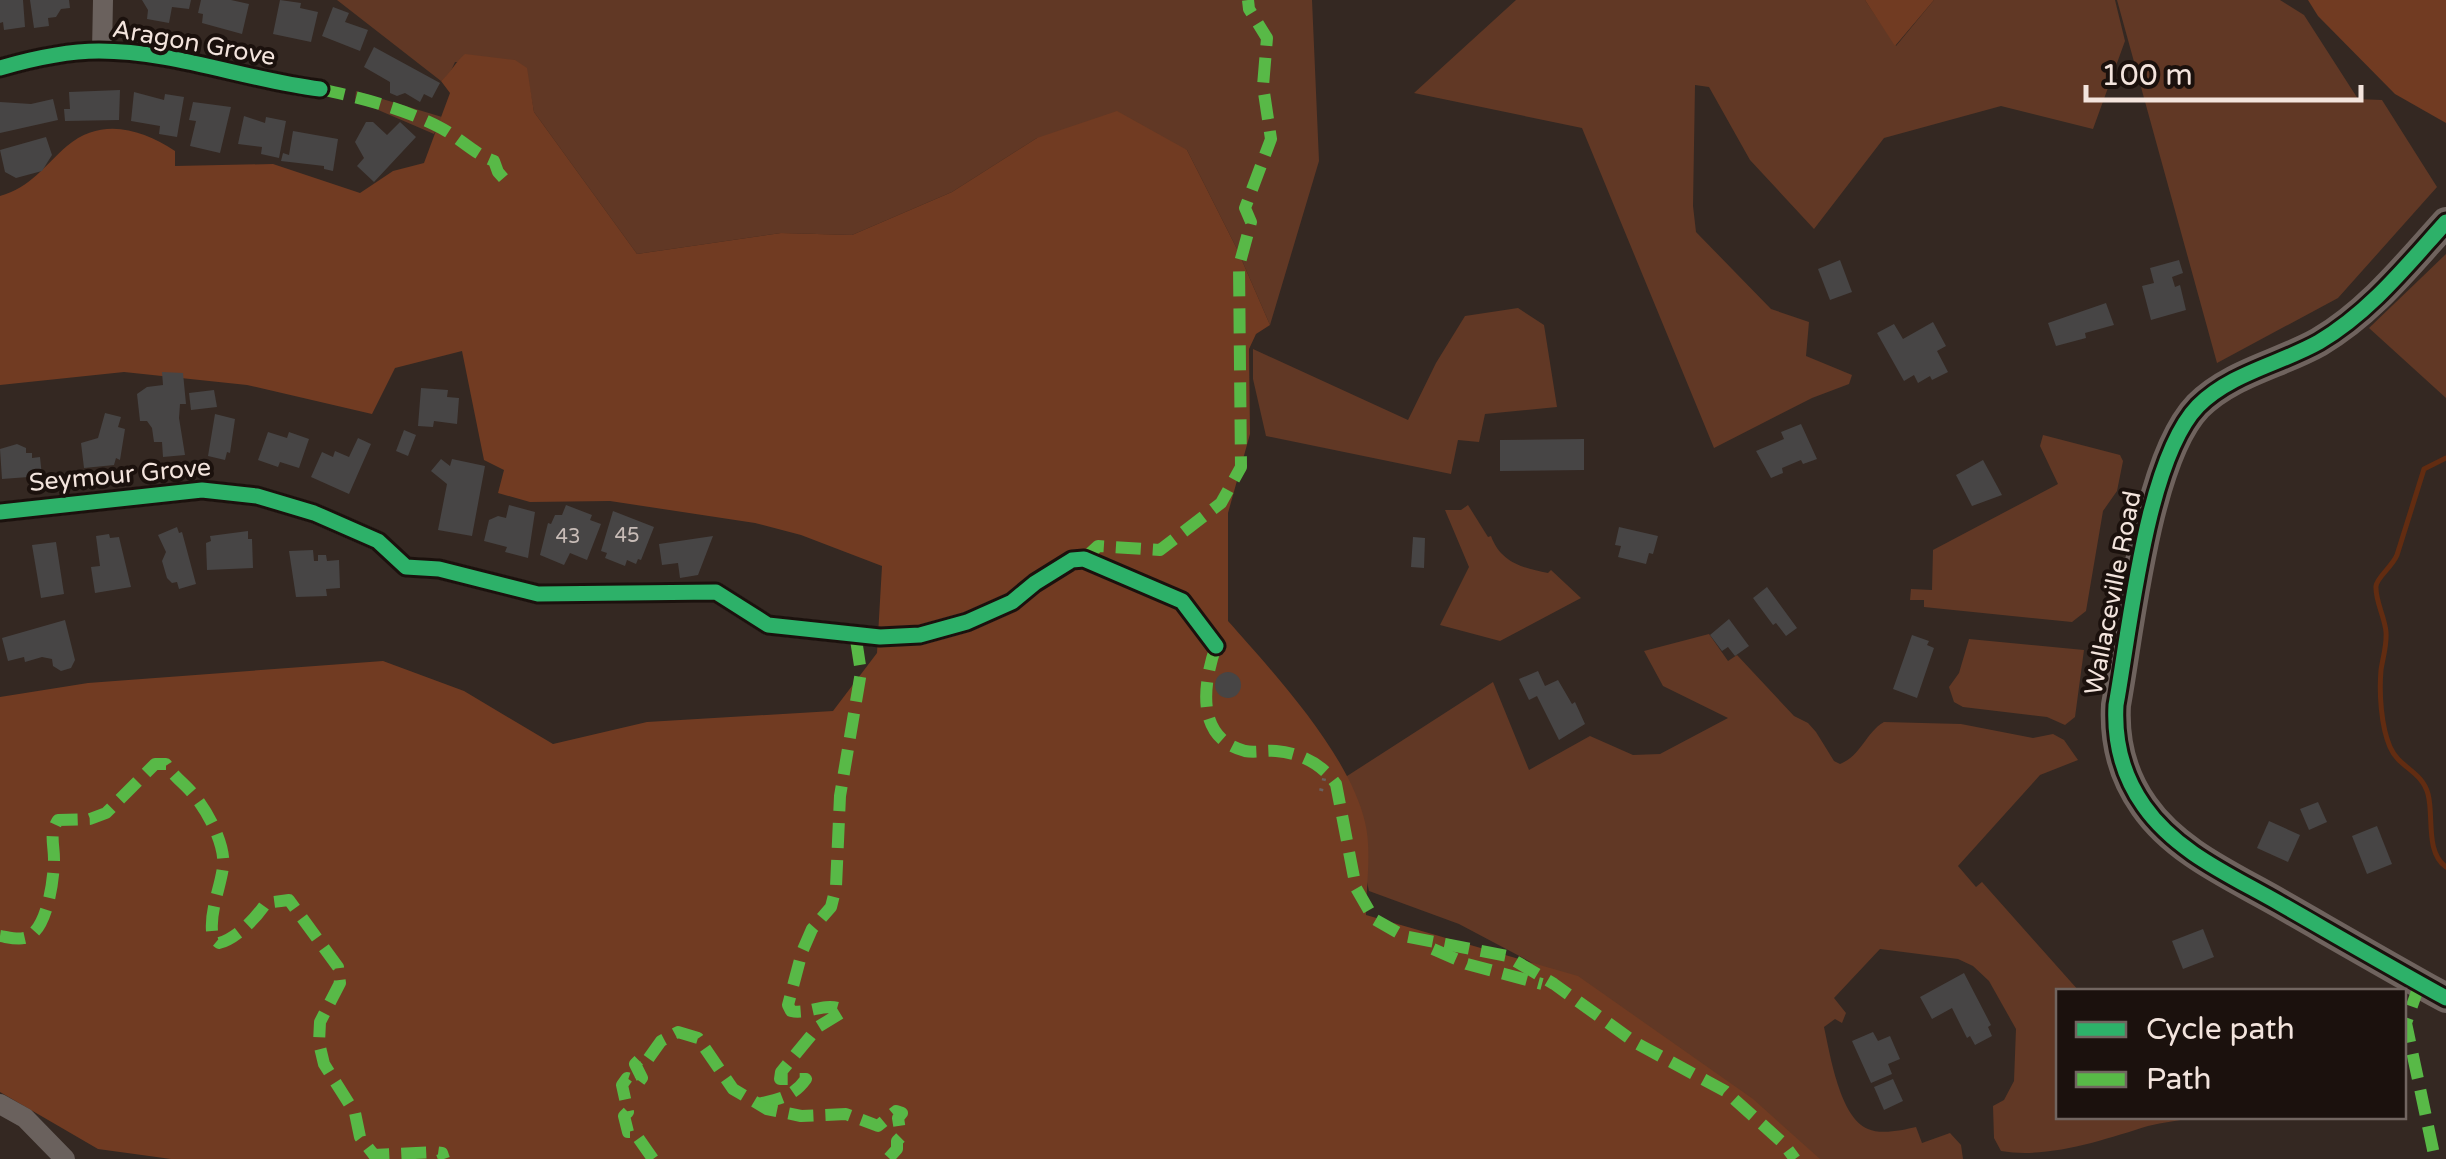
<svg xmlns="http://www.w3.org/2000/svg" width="2446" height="1159" viewBox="0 0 2446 1159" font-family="'Varela Round',sans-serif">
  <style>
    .green { fill: #613825 }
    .forest { fill: #713b22 }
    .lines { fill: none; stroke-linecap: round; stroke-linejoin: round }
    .stream { stroke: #622c11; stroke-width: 5 }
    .building { fill: #474545 }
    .path { stroke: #6a615e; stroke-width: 4; stroke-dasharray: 2.5 8; stroke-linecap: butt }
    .street { stroke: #6a615d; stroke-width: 20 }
    .secondary { stroke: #6f635e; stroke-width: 30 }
    .quiet { stroke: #58b947; stroke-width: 12; stroke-dasharray: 25 12; stroke-linecap: butt }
    .cycleway-casing { stroke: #1b110d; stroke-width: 21 }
    .cycleway { stroke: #2db169; stroke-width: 15 }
    .labels { text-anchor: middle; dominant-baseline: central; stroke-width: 8; stroke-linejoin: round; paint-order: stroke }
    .number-label { font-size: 20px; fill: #c8bcb7 }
    .street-label { font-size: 25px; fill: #f3e4dd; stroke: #1b110d }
  </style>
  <rect width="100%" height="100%" fill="#342822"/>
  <g class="green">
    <polygon points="337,0 1312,0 1319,161 1270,325 1237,249 1187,150 1037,138 952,192 852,235 781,233 637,254 534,112 526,68 455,62 449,75 441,81"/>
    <polygon points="1516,0 1865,0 1896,46 1934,0 2115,0 2125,41 2093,129 2001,106 1884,138 1814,229 1750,160 1709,87 1695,85 1693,206 1696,232 1771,309 1809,322 1806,356 1852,375 1849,384 1812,398 1714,448 1582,128 1414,93"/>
    <polygon points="2117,0 2280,0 2304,15 2358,99 2382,100 2437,187 2338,298 2217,363"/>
    <polygon points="356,91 442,117 434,134 355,100"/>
    <polygon points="2446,254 2446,398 2369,328"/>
    <polygon points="1518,308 1544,325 1557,407 1485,414 1479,442 1458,440 1451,474 1266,436 1253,379 1253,349 1408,420 1436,363 1465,316"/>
    <polygon points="2043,435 2120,455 2123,461 2117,491 2103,511 2086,611 2072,622 1924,607 1924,600 1910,600 1911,589 1932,590 1933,550 2058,484 2040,446"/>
    <path d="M 1468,505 L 1488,537 L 1491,536 C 1501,563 1523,568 1548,573 L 1551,570 L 1581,598 L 1500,641 L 1440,625 L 1469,567 L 1445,510 L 1461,510 Z"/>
    <path d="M 1709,634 L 1728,661 L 1737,655 L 1794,716 L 1808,723 L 1816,732 L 1834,761 L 1840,764 C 1861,756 1866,732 1884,722 L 1961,724 L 2033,738 L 2053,734 L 2064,740 L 2078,760 L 2040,775 L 1958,866 L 1976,887 L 1982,882 L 2079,991 L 2058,992 L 2058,1116 L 2195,1117 C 2180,1121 2163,1122 2148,1126 C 2103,1140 2048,1159 2001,1151 L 1994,1138 L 1993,1106 L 2004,1100 L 2014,1081 L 2016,1029 L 1989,981 L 1973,966 L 1958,959 L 1880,949 L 1834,998 L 1846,1013 L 1842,1023 L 1835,1019 L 1824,1027 C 1830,1054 1840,1118 1868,1129 C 1881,1135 1903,1130 1916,1127 L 1922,1143 L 1950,1133 L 1961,1145 L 1963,1159 L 1804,1159 L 1538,966 L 1459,924 L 1369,891 L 1344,778 L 1493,682 L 1529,770 L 1590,736 L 1633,755 L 1660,754 L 1728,718 L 1663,686 L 1644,651 Z"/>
    <polygon points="1969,639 2084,650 2075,717 2065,725 2047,717 1963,707 1954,702 1949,687 1959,673"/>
  </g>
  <g class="forest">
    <polygon points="1865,0 1934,0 1895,46"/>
    <polygon points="2308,0 2446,0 2446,123 2395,94 2318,16"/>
    <path d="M 465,54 L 515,60 L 527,68 L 534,112 L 637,254 L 781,233 L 852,235 L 952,192 L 1037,138 L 1117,111 L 1187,150 L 1237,249 L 1270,325 L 1256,334 L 1249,349 L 1250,434 L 1228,513 L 1228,621 C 1274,673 1349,754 1365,822 C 1372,850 1366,886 1366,915 L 1578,976 L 1753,1099 L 1820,1159 L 171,1159 L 98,1149 L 0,1092 L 0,697 L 88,683 L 383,661 L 464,691 L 553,744 L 647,722 L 833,711 L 877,653 L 882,566 L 801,535 L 755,523 L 610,501 L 530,502 L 498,493 L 504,470 L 484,460 L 462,351 L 395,368 L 372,414 L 247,385 L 124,372 L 0,385 L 0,196 C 30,188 45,165 67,146 C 102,117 141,129 175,151 L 175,166 L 273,164 L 360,193 L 393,171 L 424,163 L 450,93 L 441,81 C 451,73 455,62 465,54 Z"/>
  </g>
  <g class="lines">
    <path class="stream" d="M 2446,458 L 2424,469 L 2397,555 C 2392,567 2377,577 2376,586 C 2375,601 2385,617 2386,632 C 2387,645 2383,657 2381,670 C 2379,693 2381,726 2390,747 C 2399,768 2422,771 2428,794 C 2434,816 2425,852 2446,867"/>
  </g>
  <g class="building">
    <polygon points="0,0 23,0 25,27 4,30 3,22 0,23"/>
    <polygon points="30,0 69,0 70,8 61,9 56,17 48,18 49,26 34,28"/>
    <polygon points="142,0 191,0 189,9 172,7 169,23 147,19 148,10"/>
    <polygon points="201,0 231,0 249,4 242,34 202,23 203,14 198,13"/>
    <polygon points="280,0 301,3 300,8 318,12 311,42 273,34"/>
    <polygon points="333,7 349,13 345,22 368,30 360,51 322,36"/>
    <polygon points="374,47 440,83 432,98 424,94 420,102 405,93 397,96 390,93 390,82 364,67"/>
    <polygon points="120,90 119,120 65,121 64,109 70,109 69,92"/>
    <polygon points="134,92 164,100 165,94 184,97 177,137 159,134 160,126 131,121"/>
    <polygon points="53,99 58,120 0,133 0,102 31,104"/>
    <polygon points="193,102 231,107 220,153 190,146 196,121 189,120"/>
    <polygon points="244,116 265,123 266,117 286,121 279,158 261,154 262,147 238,144"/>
    <polygon points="366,122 373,122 387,135 400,122 416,137 374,182 357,166 364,158 355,142"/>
    <polygon points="293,131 338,139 333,171 324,169 324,166 281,161 283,153 289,155"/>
    <polygon points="46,137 52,155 42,171 16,178 5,172 0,150"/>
    <polygon points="1840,260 1852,292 1830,300 1818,269"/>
    <polygon points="2179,260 2183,273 2172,277 2175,287 2180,285 2186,310 2151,320 2142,286 2154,283 2150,268"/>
    <polygon points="2106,303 2114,325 2085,333 2086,338 2056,346 2048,323"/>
    <polygon points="1933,322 1946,346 1937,351 1948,372 1932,380 1930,376 1918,383 1914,375 1904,381 1877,333 1894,324 1903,339"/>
    <polygon points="162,372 183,373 186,404 180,404 179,418 185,455 163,457 162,442 154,442 152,428 147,421 140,421 137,394 147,387 163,385"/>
    <polygon points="421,388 448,390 447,397 459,398 457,424 434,421 433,427 418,426"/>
    <polygon points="214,390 217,407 191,410 189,393"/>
    <polygon points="105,413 121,417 118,427 125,429 120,460 116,458 114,465 84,468 81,443 98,438"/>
    <polygon points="215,414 235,419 230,453 227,452 225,460 208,456"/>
    <polygon points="1801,424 1817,459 1803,464 1801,460 1782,468 1783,473 1771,478 1756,451 1784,439 1781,432"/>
    <polygon points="404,430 416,435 408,456 396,451"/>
    <polygon points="268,432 287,438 289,432 309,439 299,468 280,462 278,467 258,460"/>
    <polygon points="358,438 371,444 349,494 311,477 322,452 333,457 335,451 349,457"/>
    <polygon points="1584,439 1584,470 1500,471 1500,440"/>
    <polygon points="17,444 26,448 26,453 32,453 32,458 40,457 42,476 2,479 0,449"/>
    <polygon points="441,459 450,466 452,459 485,466 472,536 438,530 447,484 431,471"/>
    <polygon points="1983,460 2002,495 1972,506 1956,475"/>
    <polygon points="509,505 535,512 528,558 505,552 507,547 484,541 489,520 498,516 506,518"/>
    <polygon points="566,505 592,515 590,520 601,524 587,560 570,553 564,565 540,555 548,523 551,524 555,515 562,515"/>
    <polygon points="613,511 654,527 641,560 638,559 636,564 627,560 625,566 605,558 607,553 601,551"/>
    <polygon points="177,527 179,533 182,532 196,584 179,589 177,582 172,583 167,578 162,561 166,552 158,535"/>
    <polygon points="1619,527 1658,536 1653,554 1649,553 1646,564 1618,557 1621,546 1615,545"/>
    <polygon points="248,531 248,539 252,539 253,568 207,570 206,543 211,541 210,536"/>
    <polygon points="109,534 110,538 119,537 131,587 95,593 91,567 100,566 96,536"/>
    <polygon points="713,536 698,575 680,578 678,563 662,565 659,544"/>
    <polygon points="1413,537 1425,538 1424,568 1411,567"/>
    <polygon points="56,542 64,594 41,598 32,545"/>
    <polygon points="313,550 314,561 318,561 318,555 326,555 327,561 339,560 340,588 326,589 327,596 296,597 289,551"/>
    <polygon points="1767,587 1797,628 1786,636 1776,623 1773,625 1753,598"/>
    <polygon points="1729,619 1749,646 1735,656 1728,647 1722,651 1710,635"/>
    <polygon points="65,620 75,660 71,668 61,671 53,666 52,659 42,657 25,662 24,657 8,661 2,638"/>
    <polygon points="1912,635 1929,641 1927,645 1934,648 1917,698 1893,689"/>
    <polygon points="1538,671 1545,686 1558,680 1572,704 1575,702 1585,724 1559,740 1537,696 1529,700 1519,679"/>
    <circle cx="1228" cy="685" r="13"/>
    <polygon points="2318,802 2327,822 2309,830 2300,809"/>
    <polygon points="2269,821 2300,835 2288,862 2257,848"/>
    <polygon points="2377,826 2392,864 2367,874 2352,836"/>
    <polygon points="2203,929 2214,957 2183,969 2172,941"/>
    <polygon points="1964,973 1991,1025 1988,1027 1992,1036 1975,1045 1970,1036 1967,1038 1952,1008 1932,1019 1920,997"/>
    <polygon points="1873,1032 1878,1041 1890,1036 1900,1059 1888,1064 1892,1074 1871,1083 1852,1041"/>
    <polygon points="1893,1079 1903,1101 1884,1110 1874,1087"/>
  </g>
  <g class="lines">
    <polyline class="path" points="1321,791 1326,771"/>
    <g class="street">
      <polyline points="102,51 103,0"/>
      <path d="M 0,68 C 31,59 66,51 99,51 C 174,51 246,80 320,89"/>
      <polyline points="0,512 202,490 257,496 314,513 378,541 406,567 439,569 538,594 716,592 768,625 880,637 920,635 967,622 1012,602 1035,583 1072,560 1084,559 1182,601 1216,646"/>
      <polyline points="0,1104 25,1118 65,1159"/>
    </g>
    <path class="secondary" d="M 2446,222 C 2407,265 2370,312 2319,342 C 2280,364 2231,373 2198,406 C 2146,460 2130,629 2116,705 C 2114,742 2122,775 2144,806 C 2176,852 2232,876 2279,903 C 2335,935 2390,967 2446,998"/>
    <g class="quiet">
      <path d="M 320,89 C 361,98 403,108 441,128 C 460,138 474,154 494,161 L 498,172 L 506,181"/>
      <polyline points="1084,559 1098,546 1160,550 1221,503 1241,467 1239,266 1251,222 1245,208 1271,139 1263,86 1267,38 1249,9 1248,0"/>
      <path d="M 1216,646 C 1203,684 1195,738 1245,751 C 1255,753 1266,750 1276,751 C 1301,753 1322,764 1336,784 L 1356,888 L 1374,919 L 1404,936 L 1507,956 L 1554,984 L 1636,1043 L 1725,1091 L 1783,1143 L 1795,1159"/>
      <path d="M 0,936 C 7,937 17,940 24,938 C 47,934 54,879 54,859 C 54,844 49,834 58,820 L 90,819 L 106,813 L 155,764 L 166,764 C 174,777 184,783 193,794 C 207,810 226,845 223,867 C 220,890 208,914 213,938 L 219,943 C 236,939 256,918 266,903 L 289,900 L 338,967 L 340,983 L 320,1022 L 319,1043 L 324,1064 L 355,1113 L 360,1137 L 374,1155 L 435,1152 L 442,1153 L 444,1159"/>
      <polyline points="1433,949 1467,964 1542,984"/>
      <polyline points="2420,983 2406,1023 2435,1159"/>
      <path d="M 758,1104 C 779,1099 793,1097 806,1079 L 780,1079 L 781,1072 L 818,1027 L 844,1011 C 828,1000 809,1015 791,1011 L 788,1005 L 802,952 L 812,929 L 831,907 L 836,887 L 840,796 L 861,672 L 855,633"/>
      <polyline points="653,1159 634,1132 628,1132 624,1116 628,1112 622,1085 627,1078 639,1082 642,1078 635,1064 639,1060 646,1062 661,1041 678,1032 698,1038 733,1089 767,1109 801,1116 846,1114 878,1126 896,1111 902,1113 898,1118 901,1137 897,1141 897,1149 888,1159"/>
    </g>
    <defs>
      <g id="cycleway">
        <path d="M 0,68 C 31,59 66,51 99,51 C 174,51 246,80 320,89"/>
        <path d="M 2446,222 C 2407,265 2370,312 2319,342 C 2280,364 2231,373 2198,406 C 2146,460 2130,629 2116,705 C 2114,742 2122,775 2144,806 C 2176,852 2232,876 2279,903 C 2335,935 2390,967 2446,998"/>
        <polyline points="0,512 202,490 257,496 314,513 378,541 406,567 439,569 538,594 716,592 768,625 880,637 920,635 967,622 1012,602 1035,583 1072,560 1084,559 1182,601 1216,646"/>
      </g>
    </defs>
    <use href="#cycleway" class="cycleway-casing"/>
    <use href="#cycleway" class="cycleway"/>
  </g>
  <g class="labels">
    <g class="number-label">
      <text x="627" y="536">45</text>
      <text x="568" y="537">43</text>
    </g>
    <g class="street-label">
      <text transform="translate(194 43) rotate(10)">Aragon Grove</text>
      <text transform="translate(120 475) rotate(-5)">Seymour Grove</text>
      <text transform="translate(2113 593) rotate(-79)">Wallaceville Road</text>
    </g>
  </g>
  <rect x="2056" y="989" width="350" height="130" fill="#1b110d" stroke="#716560" stroke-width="2.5"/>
  <rect x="2076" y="1022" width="50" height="15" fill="#2db169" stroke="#716560" stroke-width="2.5"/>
  <text x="2146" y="1039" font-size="30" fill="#f3e4dd">Cycle path</text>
  <rect x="2076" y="1072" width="50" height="15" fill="#58b947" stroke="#716560" stroke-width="2.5"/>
  <text x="2146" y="1089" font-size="30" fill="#f3e4dd">Path</text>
  <path d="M2086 85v15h275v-15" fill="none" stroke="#f3e4dd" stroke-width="5"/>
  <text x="2101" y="85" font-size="30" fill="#f3e4dd" stroke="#1b110d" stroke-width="8" paint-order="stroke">100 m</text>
</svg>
